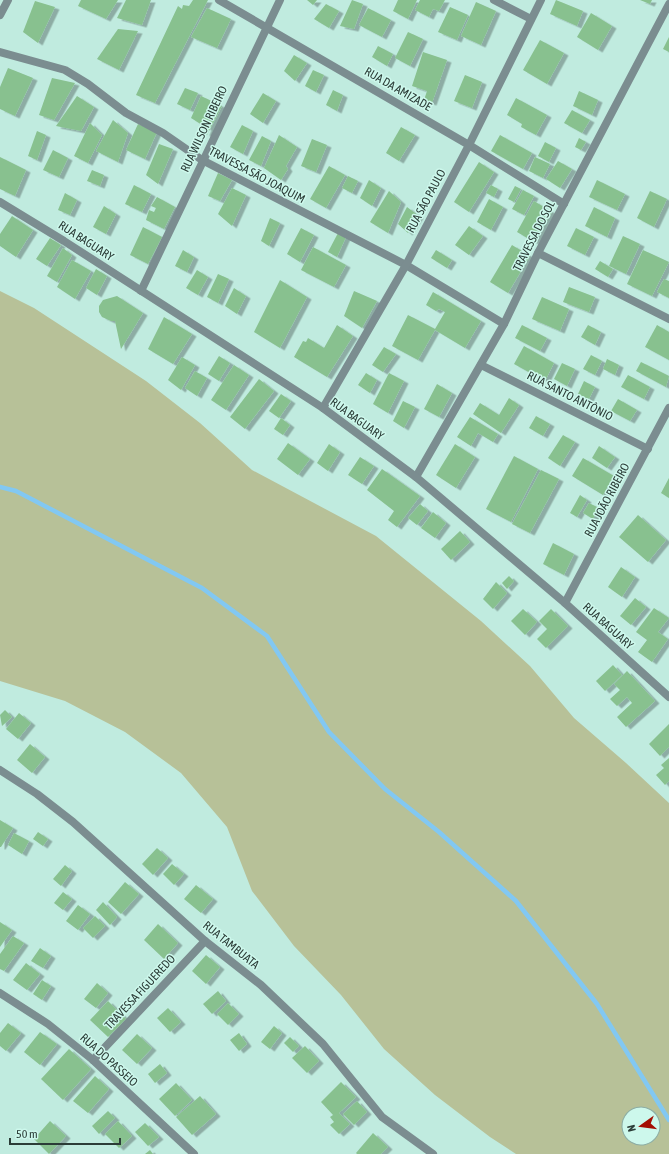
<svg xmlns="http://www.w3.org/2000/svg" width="669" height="1154" viewBox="0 0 669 1154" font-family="'Asap Condensed',sans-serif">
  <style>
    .green { fill: #b7c198; fill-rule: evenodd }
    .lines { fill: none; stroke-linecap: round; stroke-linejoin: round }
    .stream { stroke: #82c8f2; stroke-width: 4.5 }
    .building { fill: #88c18f; filter: url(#shadow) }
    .minor { stroke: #7b8d90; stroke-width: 8 }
    .tertiary { stroke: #7b8d90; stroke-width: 8 }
    .labels { text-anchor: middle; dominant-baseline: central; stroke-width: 3; stroke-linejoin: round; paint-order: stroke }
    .street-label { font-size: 12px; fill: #2b3c37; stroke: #cdf8ec }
  </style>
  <defs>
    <filter id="shadow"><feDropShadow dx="4.5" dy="2.5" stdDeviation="0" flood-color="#0004"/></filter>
  </defs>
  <rect width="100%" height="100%" fill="#c0ebdf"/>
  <path class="green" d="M 0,291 L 34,308 L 146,381 L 200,423 L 252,470 L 376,536 L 481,621 L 530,666 L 574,718 L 626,763 L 669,803 L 669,1154 L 516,1154 L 490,1137 L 435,1095 L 384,1049 L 341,995 L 294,946 L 252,891 L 227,827 L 181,773 L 125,732 L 65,701 L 0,681 ZM 629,1114 L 653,1114 L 653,1138 L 629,1138 Z"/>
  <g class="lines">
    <polyline class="stream" points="0,487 16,491 202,588 267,636 329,732 385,789 439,832 516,901 597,1004 669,1120"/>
  </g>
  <g class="building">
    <polygon points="81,0 118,0 106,19 78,6"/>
    <polygon points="126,0 151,0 142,25 117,18"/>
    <polygon points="193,0 208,0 155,103 136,95 178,6 182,9 183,5 189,6"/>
    <polygon points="307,0 317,0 313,5"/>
    <polygon points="352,0 363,4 354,29 340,26"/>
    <polygon points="398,0 417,0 408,19 393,11"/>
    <polygon points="420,0 445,0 439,11 433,9 429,17 415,10"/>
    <polygon points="556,0 583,11 577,26 550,14"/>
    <polygon points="640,0 652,0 650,4"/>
    <polygon points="35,1 55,7 38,43 23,32"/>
    <polygon points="476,2 496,11 481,45 461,36"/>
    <polygon points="326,4 339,11 329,28 314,19"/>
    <polygon points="450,7 468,15 457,40 438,32"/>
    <polygon points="207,8 231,19 217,48 191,37"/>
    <polygon points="368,8 391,20 382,37 359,25"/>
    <polygon points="591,13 612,26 598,50 577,37"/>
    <polygon points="118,29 138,31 119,70 97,59"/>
    <polygon points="408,32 423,39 410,66 395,58"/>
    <polygon points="669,37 669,52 663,49"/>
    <polygon points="540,40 564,53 547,84 523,70"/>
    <polygon points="378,46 393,54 387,66 372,57"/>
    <polygon points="423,52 447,60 432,103 424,100 427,91 412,86"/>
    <polygon points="294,55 307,63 295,81 284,71"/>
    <polygon points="8,68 33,78 15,116 0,109 0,87"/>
    <polygon points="313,70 324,75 316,92 305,86"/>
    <polygon points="465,75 482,82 472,108 454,101"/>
    <polygon points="52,78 75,83 54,120 39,115"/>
    <polygon points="185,88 198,93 190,110 177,104"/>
    <polygon points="333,90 343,95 337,111 326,105"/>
    <polygon points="579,91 598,100 592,115 573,106"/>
    <polygon points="263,93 276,101 263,123 250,114"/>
    <polygon points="77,96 94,107 81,131 56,126"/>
    <polygon points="201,96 222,106 207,135 205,133 207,128 191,118"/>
    <polygon points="516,98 547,115 536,135 521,127 522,124 507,115"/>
    <polygon points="572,110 590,120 582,133 564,123"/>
    <polygon points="113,120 128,133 118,162 96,151"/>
    <polygon points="90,123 102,135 88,163 74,156"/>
    <polygon points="138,124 157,132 145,159 126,150"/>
    <polygon points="242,125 253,131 243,154 230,147"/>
    <polygon points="401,127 415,135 399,161 386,153"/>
    <polygon points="37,131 46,135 37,160 28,156"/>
    <polygon points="279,135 297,147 286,166 288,169 281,180 264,168"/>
    <polygon points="500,135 532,153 523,169 491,151"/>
    <polygon points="262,136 271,141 261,166 249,160"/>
    <polygon points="579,138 586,142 581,150 575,147"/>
    <polygon points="312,139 327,145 316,172 301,166"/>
    <polygon points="545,142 556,148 549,162 538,156"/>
    <polygon points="159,144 173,149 158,184 146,175"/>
    <polygon points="53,150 68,158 59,177 43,170"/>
    <polygon points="0,157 26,170 15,196 0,189"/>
    <polygon points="535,157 550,164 543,178 529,171"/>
    <polygon points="558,161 572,169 560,188 546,179"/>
    <polygon points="479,162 494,172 469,212 454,202"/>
    <polygon points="329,166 345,175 326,208 310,199"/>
    <polygon points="92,170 104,175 100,186 87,181"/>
    <polygon points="218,173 232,180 220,201 208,196"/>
    <polygon points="348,176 358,181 352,193 342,188"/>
    <polygon points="369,180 381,188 372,206 360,198"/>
    <polygon points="597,180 625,194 617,210 589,197"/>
    <polygon points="134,185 151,194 142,212 125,204"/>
    <polygon points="491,185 498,189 494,197 486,193"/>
    <polygon points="515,186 521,189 514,202 508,199"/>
    <polygon points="232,188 246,195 232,226 218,214"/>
    <polygon points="523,190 534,196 524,215 512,209"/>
    <polygon points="389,191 401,202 388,233 370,222"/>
    <polygon points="650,191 667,199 654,227 637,218"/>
    <polygon points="65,193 77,200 70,215 58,210"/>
    <polygon points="157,197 175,207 164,229 146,220 149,210 154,212 156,208 151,206"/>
    <polygon points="489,199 503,207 491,230 477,222"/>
    <polygon points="534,201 552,212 534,242 517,232"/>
    <polygon points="104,206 116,214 106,234 93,227"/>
    <polygon points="407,207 419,216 408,233 398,224"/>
    <polygon points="594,207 615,218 607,237 585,226"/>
    <polygon points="12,216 33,230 16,257 0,246 0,234"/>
    <polygon points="270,218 280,223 269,246 261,241"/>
    <polygon points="469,226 483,236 469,255 455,245"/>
    <polygon points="143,227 162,237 148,264 130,255"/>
    <polygon points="301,228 314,235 300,262 287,254"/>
    <polygon points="576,228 594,237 585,255 567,246"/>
    <polygon points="338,233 346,237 337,257 328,252"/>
    <polygon points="623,236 640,244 626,274 609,266"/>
    <polygon points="50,238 61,245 47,266 36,259"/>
    <polygon points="512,245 530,256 508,293 490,282"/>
    <polygon points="313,247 346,265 334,287 301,270"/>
    <polygon points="63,248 72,255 57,282 47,276"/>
    <polygon points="183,250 194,257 187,272 175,266"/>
    <polygon points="436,250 452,260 447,268 431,258"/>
    <polygon points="643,250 669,262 652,296 627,284"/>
    <polygon points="72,260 91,271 75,299 57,287"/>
    <polygon points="600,261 613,269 608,277 595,269"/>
    <polygon points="96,269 107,276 97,295 86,288"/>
    <polygon points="197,270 208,277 198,295 186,288"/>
    <polygon points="218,274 229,279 218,303 207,297"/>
    <polygon points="664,279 669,281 669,298 657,292"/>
    <polygon points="280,280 307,297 280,348 254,332"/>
    <polygon points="569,287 595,297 589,312 563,302"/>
    <polygon points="234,288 246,296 237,314 225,306"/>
    <polygon points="354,291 377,301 362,328 344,316"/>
    <polygon points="433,292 481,321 465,348 435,330 418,360 392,346 408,315 435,329 445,312 439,309 436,311 426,305"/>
    <polygon points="117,296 143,313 121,349 115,321 111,321 102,317 99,312 99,306 103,300"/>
    <polygon points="542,297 569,309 560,331 532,319"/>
    <polygon points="164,317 192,334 173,364 148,349"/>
    <polygon points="337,325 353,336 327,377 294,357 303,341 306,342 308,338 324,348"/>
    <polygon points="522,325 547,338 540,351 515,338"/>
    <polygon points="588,325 601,332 595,345 581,337"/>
    <polygon points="657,325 669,332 669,360 645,347"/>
    <polygon points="524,346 554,363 545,381 514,364"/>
    <polygon points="384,347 396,354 383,372 372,365"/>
    <polygon points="591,355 602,361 595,375 583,369"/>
    <polygon points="219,356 230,363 219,381 208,374"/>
    <polygon points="182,357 195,365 181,390 168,380"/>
    <polygon points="607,359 619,365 615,375 603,369"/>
    <polygon points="641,362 669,376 666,387 636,371"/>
    <polygon points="562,363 575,369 567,386 554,379"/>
    <polygon points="234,365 249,375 226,410 211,400"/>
    <polygon points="195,371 207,378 197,396 185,388"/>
    <polygon points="366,373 377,380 370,393 358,385"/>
    <polygon points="389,373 404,381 388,413 373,404"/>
    <polygon points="628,375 650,387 644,399 621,387"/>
    <polygon points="259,379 274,391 245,429 230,417"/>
    <polygon points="584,381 595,387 589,399 578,394"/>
    <polygon points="437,384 452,393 439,417 424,409"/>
    <polygon points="281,394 291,401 279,418 269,411"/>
    <polygon points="509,398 519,405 501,433 473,414 480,403 499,415"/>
    <polygon points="618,399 637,410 630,421 611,411"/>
    <polygon points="403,401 415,407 404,428 393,421"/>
    <polygon points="536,416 550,424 543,436 529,428"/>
    <polygon points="470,417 498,434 493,442 478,433 471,446 457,437"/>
    <polygon points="281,418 290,425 283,435 274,429"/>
    <polygon points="563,435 575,442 560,466 548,458"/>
    <polygon points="288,443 310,459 298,475 277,459"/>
    <polygon points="329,444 340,452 328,471 317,463"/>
    <polygon points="455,444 475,457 456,488 436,475"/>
    <polygon points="599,446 615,457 607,468 592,458"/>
    <polygon points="514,456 538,469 511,522 486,509"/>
    <polygon points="360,457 374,466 362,484 348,475"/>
    <polygon points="583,458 614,476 603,495 572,476"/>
    <polygon points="382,469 420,496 397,527 388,520 394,511 367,490"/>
    <polygon points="541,470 559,479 530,533 512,524"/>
    <polygon points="669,478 669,498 661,493"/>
    <polygon points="580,495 587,500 577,517 570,513"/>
    <polygon points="589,503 599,508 593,519 583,513"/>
    <polygon points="420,504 428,511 417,525 408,518"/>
    <polygon points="433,512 446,523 435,538 421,528"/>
    <polygon points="638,515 666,540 648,562 619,537"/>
    <polygon points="460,531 470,542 451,560 441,549"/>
    <polygon points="553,543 574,554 564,575 543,564"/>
    <polygon points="621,567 635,577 622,597 608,587"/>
    <polygon points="509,576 514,581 507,589 502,583"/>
    <polygon points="496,582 507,593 493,609 483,599"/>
    <polygon points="635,598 646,607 631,625 620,616"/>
    <polygon points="654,608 669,618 658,632 668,639 652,662 638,652 647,640 636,632"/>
    <polygon points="523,609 537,622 525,635 511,621"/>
    <polygon points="551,609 568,626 546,648 537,639 547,629 539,621"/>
    <polygon points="613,665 622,675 605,691 596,681"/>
    <polygon points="627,671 655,701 626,727 617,717 632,703 627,697 617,706 610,699 620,690 614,684"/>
    <polygon points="5,710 12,717 2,726 0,715"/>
    <polygon points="19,713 31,723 18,739 6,729"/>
    <polygon points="669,724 669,747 660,756 649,744"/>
    <polygon points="30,744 45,757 32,773 17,760"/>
    <polygon points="669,758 669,781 665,785 656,775 664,768 661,765"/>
    <polygon points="0,820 13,828 1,847 0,847"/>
    <polygon points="38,832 48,839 43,846 33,839"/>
    <polygon points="14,833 29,841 22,854 8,845"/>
    <polygon points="157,848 168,858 153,875 142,864"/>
    <polygon points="172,864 184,874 174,885 163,874"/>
    <polygon points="65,865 72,871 61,886 53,879"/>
    <polygon points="125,882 139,894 121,914 108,902"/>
    <polygon points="196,885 213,899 201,913 184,899"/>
    <polygon points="63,892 72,899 63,910 54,903"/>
    <polygon points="103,902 117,917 110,925 96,910"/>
    <polygon points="78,905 90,914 78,930 66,921"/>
    <polygon points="95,916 105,926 93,938 83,928"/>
    <polygon points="0,922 12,930 0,947"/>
    <polygon points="158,924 178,943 164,959 144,940"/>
    <polygon points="13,936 24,943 4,971 0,969 0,954"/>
    <polygon points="40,948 51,956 43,968 31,961"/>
    <polygon points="206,955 220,967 206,984 192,971"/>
    <polygon points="26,963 40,974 27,990 13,980"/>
    <polygon points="42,980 51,986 42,1000 33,994"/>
    <polygon points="97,983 108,993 96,1008 84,999"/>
    <polygon points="218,991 226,1001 212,1014 203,1004"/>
    <polygon points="108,1001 126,1019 108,1037 90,1020"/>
    <polygon points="228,1003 239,1014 228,1025 217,1014"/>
    <polygon points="168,1008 181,1022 170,1032 157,1018"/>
    <polygon points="8,1023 21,1033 6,1051 0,1046 0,1033"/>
    <polygon points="274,1026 282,1033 270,1049 261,1042"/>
    <polygon points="40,1032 57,1044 40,1065 24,1052"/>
    <polygon points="239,1033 247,1044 239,1051 230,1040"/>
    <polygon points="137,1034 152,1048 137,1064 122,1050"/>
    <polygon points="290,1037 299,1046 293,1052 284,1043"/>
    <polygon points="305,1046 319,1061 307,1073 292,1058"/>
    <polygon points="69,1049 91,1069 63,1100 41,1079"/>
    <polygon points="160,1064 167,1073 155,1083 148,1074"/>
    <polygon points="95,1076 109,1089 88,1113 73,1101"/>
    <polygon points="341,1082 356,1097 339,1113 350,1124 339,1134 330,1125 334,1122 330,1117 333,1115 321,1102"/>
    <polygon points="176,1083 192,1100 175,1116 159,1099"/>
    <polygon points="200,1096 216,1114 192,1135 176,1117"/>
    <polygon points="357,1101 367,1112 354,1125 343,1114"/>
    <polygon points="108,1111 115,1118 99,1134 92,1126"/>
    <polygon points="50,1121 66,1136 49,1154 34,1139"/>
    <polygon points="118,1121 132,1136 119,1148 105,1134"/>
    <polygon points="145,1123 159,1137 148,1146 135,1132"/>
    <polygon points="373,1133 388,1147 381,1154 357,1154 356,1153"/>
    <polygon points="150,1150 153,1154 145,1154"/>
  </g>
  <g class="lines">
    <g class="minor">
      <polyline points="219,0 469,145 564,204"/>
      <polyline points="494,0 531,19"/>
      <polyline points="0,15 8,0"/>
      <polyline points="0,52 65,70 88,84 126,113 163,133 202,160 406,265 504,324"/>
      <polyline points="538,253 669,319"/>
      <polyline points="141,291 280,0"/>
      <polyline points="481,365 648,449"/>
      <polyline points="323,408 406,265 469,145 541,0"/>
      <polyline points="416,477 504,324 538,253 669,4"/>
      <polyline points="565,603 669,408"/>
      <polyline points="0,770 37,794 73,822 205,941 261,985 323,1044 382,1117 433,1154"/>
      <polyline points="0,993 48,1024 93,1060 194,1154"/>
      <polyline points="93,1060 205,941"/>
    </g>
    <polyline class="tertiary" points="0,202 64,241 323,408 416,477 565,603 669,697"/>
  </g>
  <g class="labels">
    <g class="street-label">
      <text transform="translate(398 89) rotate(30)">RUA DA AMIZADE</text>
      <text transform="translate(204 129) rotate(-65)">RUA WILSON RIBEIRO</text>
      <text transform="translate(257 175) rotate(28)">TRAVESSA SÃO JOAQUIM</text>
      <text transform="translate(426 201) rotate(-62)">RUA SÃO PAULO</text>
      <text transform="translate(534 236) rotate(-63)">TRAVESSA DO SOL</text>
      <text transform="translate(86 241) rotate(33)">RUA BAGUARY</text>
      <text transform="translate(570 396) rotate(27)">RUA SANTO ANTÔNIO</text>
      <text transform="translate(357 419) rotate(36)">RUA BAGUARY</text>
      <text transform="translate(607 500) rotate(-62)">RUA JOÃO RIBEIRO</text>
      <text transform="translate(608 626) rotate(42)">RUA BAGUARY</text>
      <text transform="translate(231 945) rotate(39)">RUA TAMBUATA</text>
      <text transform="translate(140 992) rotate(-47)">TRAVESSA FIGUEREDO</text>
      <text transform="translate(109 1060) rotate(42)">RUA DO PASSEIO</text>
    </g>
  </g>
  <g transform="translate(641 1126) rotate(256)"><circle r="19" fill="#cdf8ec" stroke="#8cada4"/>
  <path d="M0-3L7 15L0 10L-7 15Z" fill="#a40e03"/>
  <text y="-6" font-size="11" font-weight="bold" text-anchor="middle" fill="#2b3c37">N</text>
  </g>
  <path d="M10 1138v6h110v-6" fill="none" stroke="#2b3c37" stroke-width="2"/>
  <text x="16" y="1138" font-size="12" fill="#2b3c37" stroke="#cdf8ec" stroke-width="3" paint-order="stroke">50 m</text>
</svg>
